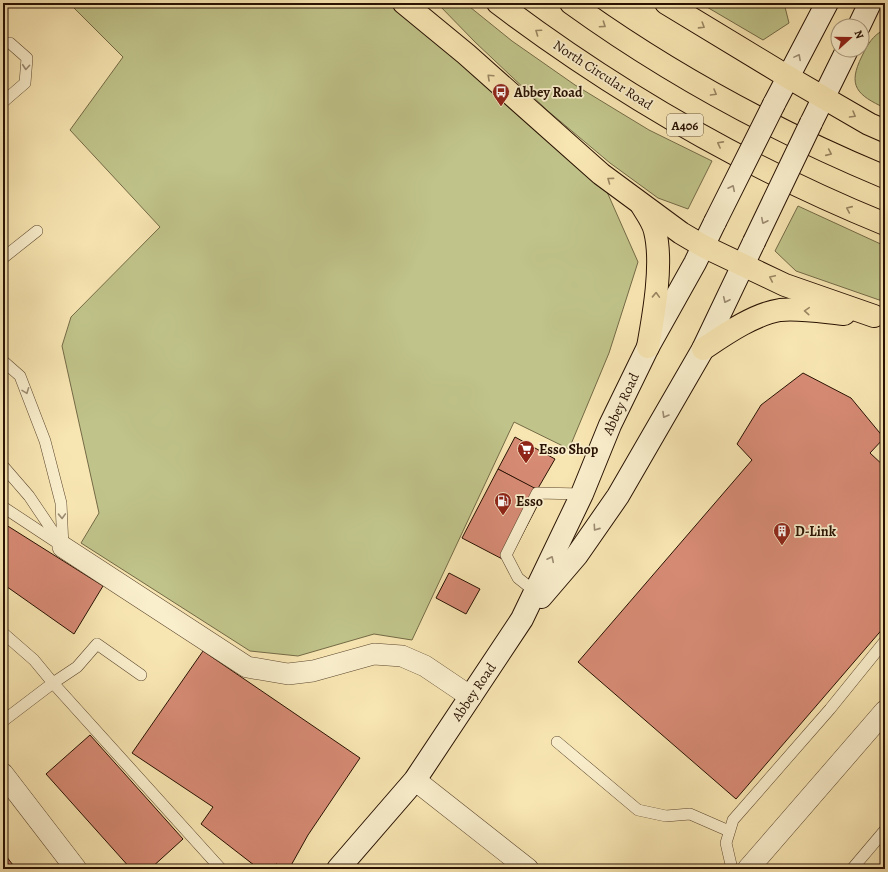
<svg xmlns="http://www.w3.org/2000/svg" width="888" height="872" viewBox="0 0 888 872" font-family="Alegreya,serif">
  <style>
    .green { fill: #c0c48a; stroke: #746a46 }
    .building { fill: #d78b75; stroke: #281102 }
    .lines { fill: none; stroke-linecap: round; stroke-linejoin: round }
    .lane-casing { stroke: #5c462e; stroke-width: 12 }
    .street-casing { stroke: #5c462e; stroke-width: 22 }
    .secondary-casing { stroke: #281102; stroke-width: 24 }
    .highway-casing { stroke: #281102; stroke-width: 24 }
    .lane { stroke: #faefcd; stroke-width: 11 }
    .street { stroke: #faefcd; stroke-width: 21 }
    .secondary { stroke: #faefcd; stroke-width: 22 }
    .highway { stroke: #f8e6b2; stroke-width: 22 }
    .secondary-bridge-casing { stroke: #281102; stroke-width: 24; stroke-linecap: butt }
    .secondary-bridge { stroke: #faefcd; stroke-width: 22 }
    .oneway { stroke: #9a8663 }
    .oneway2 { stroke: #9c8b72 }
    .labels { text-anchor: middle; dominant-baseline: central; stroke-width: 3.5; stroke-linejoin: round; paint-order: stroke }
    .shield { fill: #faefcd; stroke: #67543f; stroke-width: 1 }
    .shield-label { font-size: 13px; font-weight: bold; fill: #281102 }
    .street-label { font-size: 14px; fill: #281102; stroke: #faefcd }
    .poi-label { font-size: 14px; font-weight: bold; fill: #281102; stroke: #faefcd; text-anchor: start }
  </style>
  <rect width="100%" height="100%" fill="#f8e6b2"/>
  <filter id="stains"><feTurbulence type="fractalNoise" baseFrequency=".005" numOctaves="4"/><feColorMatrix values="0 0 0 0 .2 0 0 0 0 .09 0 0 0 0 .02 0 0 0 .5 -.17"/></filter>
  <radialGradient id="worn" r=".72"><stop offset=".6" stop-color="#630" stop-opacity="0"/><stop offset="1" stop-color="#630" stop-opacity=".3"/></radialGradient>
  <g class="green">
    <polygon points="69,3 404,3 600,176 638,262 609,353 569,449 514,422 412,640 374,634 298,656 250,651 81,543 99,513 62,346 71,317 160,227 70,130 123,57"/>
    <polygon points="437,3 465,3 512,41 575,85 649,130 712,161 688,209 658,198 610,163 548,111 475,42"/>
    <polygon points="700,3 784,3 789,23 763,40"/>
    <path d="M 885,29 L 885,108 C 857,95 847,86 862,56 C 868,44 872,36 885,29 Z"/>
    <polygon points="798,206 885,246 885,302 796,271 775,251"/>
  </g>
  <g class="building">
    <polygon points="803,373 851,398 884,438 870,453 885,467 885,626 736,799 578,662 752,460 737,444 761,405"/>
    <polygon points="515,437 555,459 537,490 498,469"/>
    <polygon points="498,469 544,493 508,562 462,538"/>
    <polygon points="3,523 103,586 74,634 3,584"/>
    <polygon points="449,573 480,589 466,614 436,598"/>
    <polygon points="203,651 360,758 308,835 289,869 276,864 273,869 259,869 201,824 213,807 132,753"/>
    <polygon points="90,735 183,839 150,869 131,869 46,774"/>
    <polygon points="3,852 16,869 3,869"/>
  </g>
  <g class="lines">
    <defs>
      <g id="lane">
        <polyline points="3,43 10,43 27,58 25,83 3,102"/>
        <polyline points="3,258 37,231"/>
        <polyline points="3,361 20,376 45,441 61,503 63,547"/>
        <polyline points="3,466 29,496 62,545"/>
        <polyline points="3,507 59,544"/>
        <polyline points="537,593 518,578 506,555 537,493 582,494"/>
        <polyline points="3,633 34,660 53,683 3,721"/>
        <polyline points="141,675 97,644 77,667 53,683 221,869"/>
        <polyline points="557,742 638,810 666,816 690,814 729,831"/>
        <polyline points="732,869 726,843 733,820 830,709 885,641"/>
        <polyline points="852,869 885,830"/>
      </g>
      <g id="street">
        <polyline points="63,547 247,667 288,674 313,671 374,654 402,656 425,666 471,697"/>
        <polyline points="3,774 76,869"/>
        <polyline points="415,780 528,869"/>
        <polyline points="748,869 885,711"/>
      </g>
      <g id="secondary">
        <polyline points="859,26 870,3"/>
        <polyline points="774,104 827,3"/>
        <polyline points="811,123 847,50"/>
        <polyline points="541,597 577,555 618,496 703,349 754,242"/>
        <polyline points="338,869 415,780 522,619 582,494 610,425 648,347 695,263 715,222"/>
      </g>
      <g id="highway">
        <polyline points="404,3 466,54 601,174 681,233 703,246 785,285 874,316"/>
        <path d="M 498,3 C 616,92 748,168 885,224"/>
        <path d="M 571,3 C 668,73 775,131 885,177"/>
        <polyline points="666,3 788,77 869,124 885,131"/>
        <path d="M 642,206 C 647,214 653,222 655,231 C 663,263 654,314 648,347"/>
        <path d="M 703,349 C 724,335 754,314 780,310 C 800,308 823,312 844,314"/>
      </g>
    </defs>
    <use href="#lane" class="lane-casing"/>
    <use href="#street" class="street-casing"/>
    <use href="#secondary" class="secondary-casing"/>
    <use href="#highway" class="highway-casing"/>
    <use href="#lane" class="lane"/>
    <use href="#street" class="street"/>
    <use href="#secondary" class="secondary"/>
    <use href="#highway" class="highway"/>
    <defs>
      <g id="secondary-bridge">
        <polyline points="715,222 774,104"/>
        <polyline points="754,242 811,123"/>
      </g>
    </defs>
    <use href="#secondary-bridge" class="secondary-bridge-casing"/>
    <use href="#secondary-bridge" class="secondary-bridge"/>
  </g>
  <defs><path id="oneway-chevron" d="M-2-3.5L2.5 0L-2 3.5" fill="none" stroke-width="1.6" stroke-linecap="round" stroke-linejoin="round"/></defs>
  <g class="oneway">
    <use href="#oneway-chevron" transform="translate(603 25) rotate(34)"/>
    <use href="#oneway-chevron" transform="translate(702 26) rotate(32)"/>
    <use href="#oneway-chevron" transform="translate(538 32) rotate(-145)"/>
    <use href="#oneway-chevron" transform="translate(490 77) rotate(-137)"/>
    <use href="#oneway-chevron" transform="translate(714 93) rotate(30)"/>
    <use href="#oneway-chevron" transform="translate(853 115) rotate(30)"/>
    <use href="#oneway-chevron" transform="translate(720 144) rotate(-152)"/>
    <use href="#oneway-chevron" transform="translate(829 153) rotate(24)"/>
    <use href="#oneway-chevron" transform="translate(610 180) rotate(-144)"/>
    <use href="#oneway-chevron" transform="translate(849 209) rotate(-156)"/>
    <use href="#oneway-chevron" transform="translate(772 278) rotate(-155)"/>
    <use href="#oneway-chevron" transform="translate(656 295) rotate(-88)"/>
    <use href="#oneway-chevron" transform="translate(807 311) rotate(-176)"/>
  </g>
  <g class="oneway2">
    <use href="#oneway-chevron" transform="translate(798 57) rotate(-62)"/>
    <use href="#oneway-chevron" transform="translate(26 67) rotate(95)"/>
    <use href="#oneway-chevron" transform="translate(732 188) rotate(-64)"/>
    <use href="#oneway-chevron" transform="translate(764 221) rotate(116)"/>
    <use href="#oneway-chevron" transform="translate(726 300) rotate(115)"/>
    <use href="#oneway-chevron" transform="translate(26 391) rotate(69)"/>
    <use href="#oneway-chevron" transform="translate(665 415) rotate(120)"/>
    <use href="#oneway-chevron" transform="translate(62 516) rotate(88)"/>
    <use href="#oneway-chevron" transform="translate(596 528) rotate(125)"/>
    <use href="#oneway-chevron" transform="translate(551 559) rotate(-64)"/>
  </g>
  <defs>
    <symbol id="bus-pin" viewBox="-11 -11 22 30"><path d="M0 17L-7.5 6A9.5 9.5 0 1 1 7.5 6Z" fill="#8f2418" stroke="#faefcd"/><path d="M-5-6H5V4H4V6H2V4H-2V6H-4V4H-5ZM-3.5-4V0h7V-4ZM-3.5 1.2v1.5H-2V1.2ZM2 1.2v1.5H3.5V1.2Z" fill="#fff"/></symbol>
    <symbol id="supermarket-pin" viewBox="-11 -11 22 30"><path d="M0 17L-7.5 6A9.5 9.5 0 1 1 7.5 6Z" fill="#8f2418" stroke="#faefcd"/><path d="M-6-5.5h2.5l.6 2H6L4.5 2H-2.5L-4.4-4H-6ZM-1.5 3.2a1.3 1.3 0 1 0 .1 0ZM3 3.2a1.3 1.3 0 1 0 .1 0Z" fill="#fff"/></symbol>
    <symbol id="fuel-pin" viewBox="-11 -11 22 30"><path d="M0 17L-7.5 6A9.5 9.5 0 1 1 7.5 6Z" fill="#8f2418" stroke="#faefcd"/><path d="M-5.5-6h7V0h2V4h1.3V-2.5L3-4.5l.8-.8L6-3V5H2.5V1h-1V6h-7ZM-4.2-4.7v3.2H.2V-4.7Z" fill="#fff"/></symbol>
    <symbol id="building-pin" viewBox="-11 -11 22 30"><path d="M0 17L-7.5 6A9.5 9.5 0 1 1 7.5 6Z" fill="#8f2418" stroke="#faefcd"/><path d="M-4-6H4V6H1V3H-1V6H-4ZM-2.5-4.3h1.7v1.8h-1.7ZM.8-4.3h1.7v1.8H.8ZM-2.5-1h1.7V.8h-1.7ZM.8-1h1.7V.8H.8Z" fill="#fff"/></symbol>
  </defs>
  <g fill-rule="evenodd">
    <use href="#bus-pin" x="491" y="82" width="20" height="27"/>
    <use href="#supermarket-pin" x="516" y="439" width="20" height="27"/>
    <use href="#fuel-pin" x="493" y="491" width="20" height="27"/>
    <use href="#building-pin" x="772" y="521" width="20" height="27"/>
  </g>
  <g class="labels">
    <rect class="shield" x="667" y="114" width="36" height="22" rx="3"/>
    <g class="shield-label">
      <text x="685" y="125">A406</text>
    </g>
    <g class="street-label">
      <text transform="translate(603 75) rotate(33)">North Circular Road</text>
      <text transform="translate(621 404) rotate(-65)">Abbey Road</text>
      <text transform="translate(474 692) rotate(-56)">Abbey Road</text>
    </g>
    <g class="poi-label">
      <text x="514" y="92">Abbey Road</text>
      <text x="539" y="449">Esso Shop</text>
      <text x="516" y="501">Esso</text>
      <text x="795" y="531">D-Link</text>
    </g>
  </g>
  <rect width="888" height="872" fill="none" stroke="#f8e6b2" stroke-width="16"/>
  <rect x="4" y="4" width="880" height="864" fill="none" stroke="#281102" stroke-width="2"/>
  <rect x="8" y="8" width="872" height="856" fill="none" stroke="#281102"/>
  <g transform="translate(850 38) rotate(69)"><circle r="19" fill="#faefcd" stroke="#a6967c"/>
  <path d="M0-3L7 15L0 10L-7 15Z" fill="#8f2418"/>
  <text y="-6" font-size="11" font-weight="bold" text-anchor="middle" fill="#281102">N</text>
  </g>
  <rect width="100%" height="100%" filter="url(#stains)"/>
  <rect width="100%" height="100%" fill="url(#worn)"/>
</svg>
